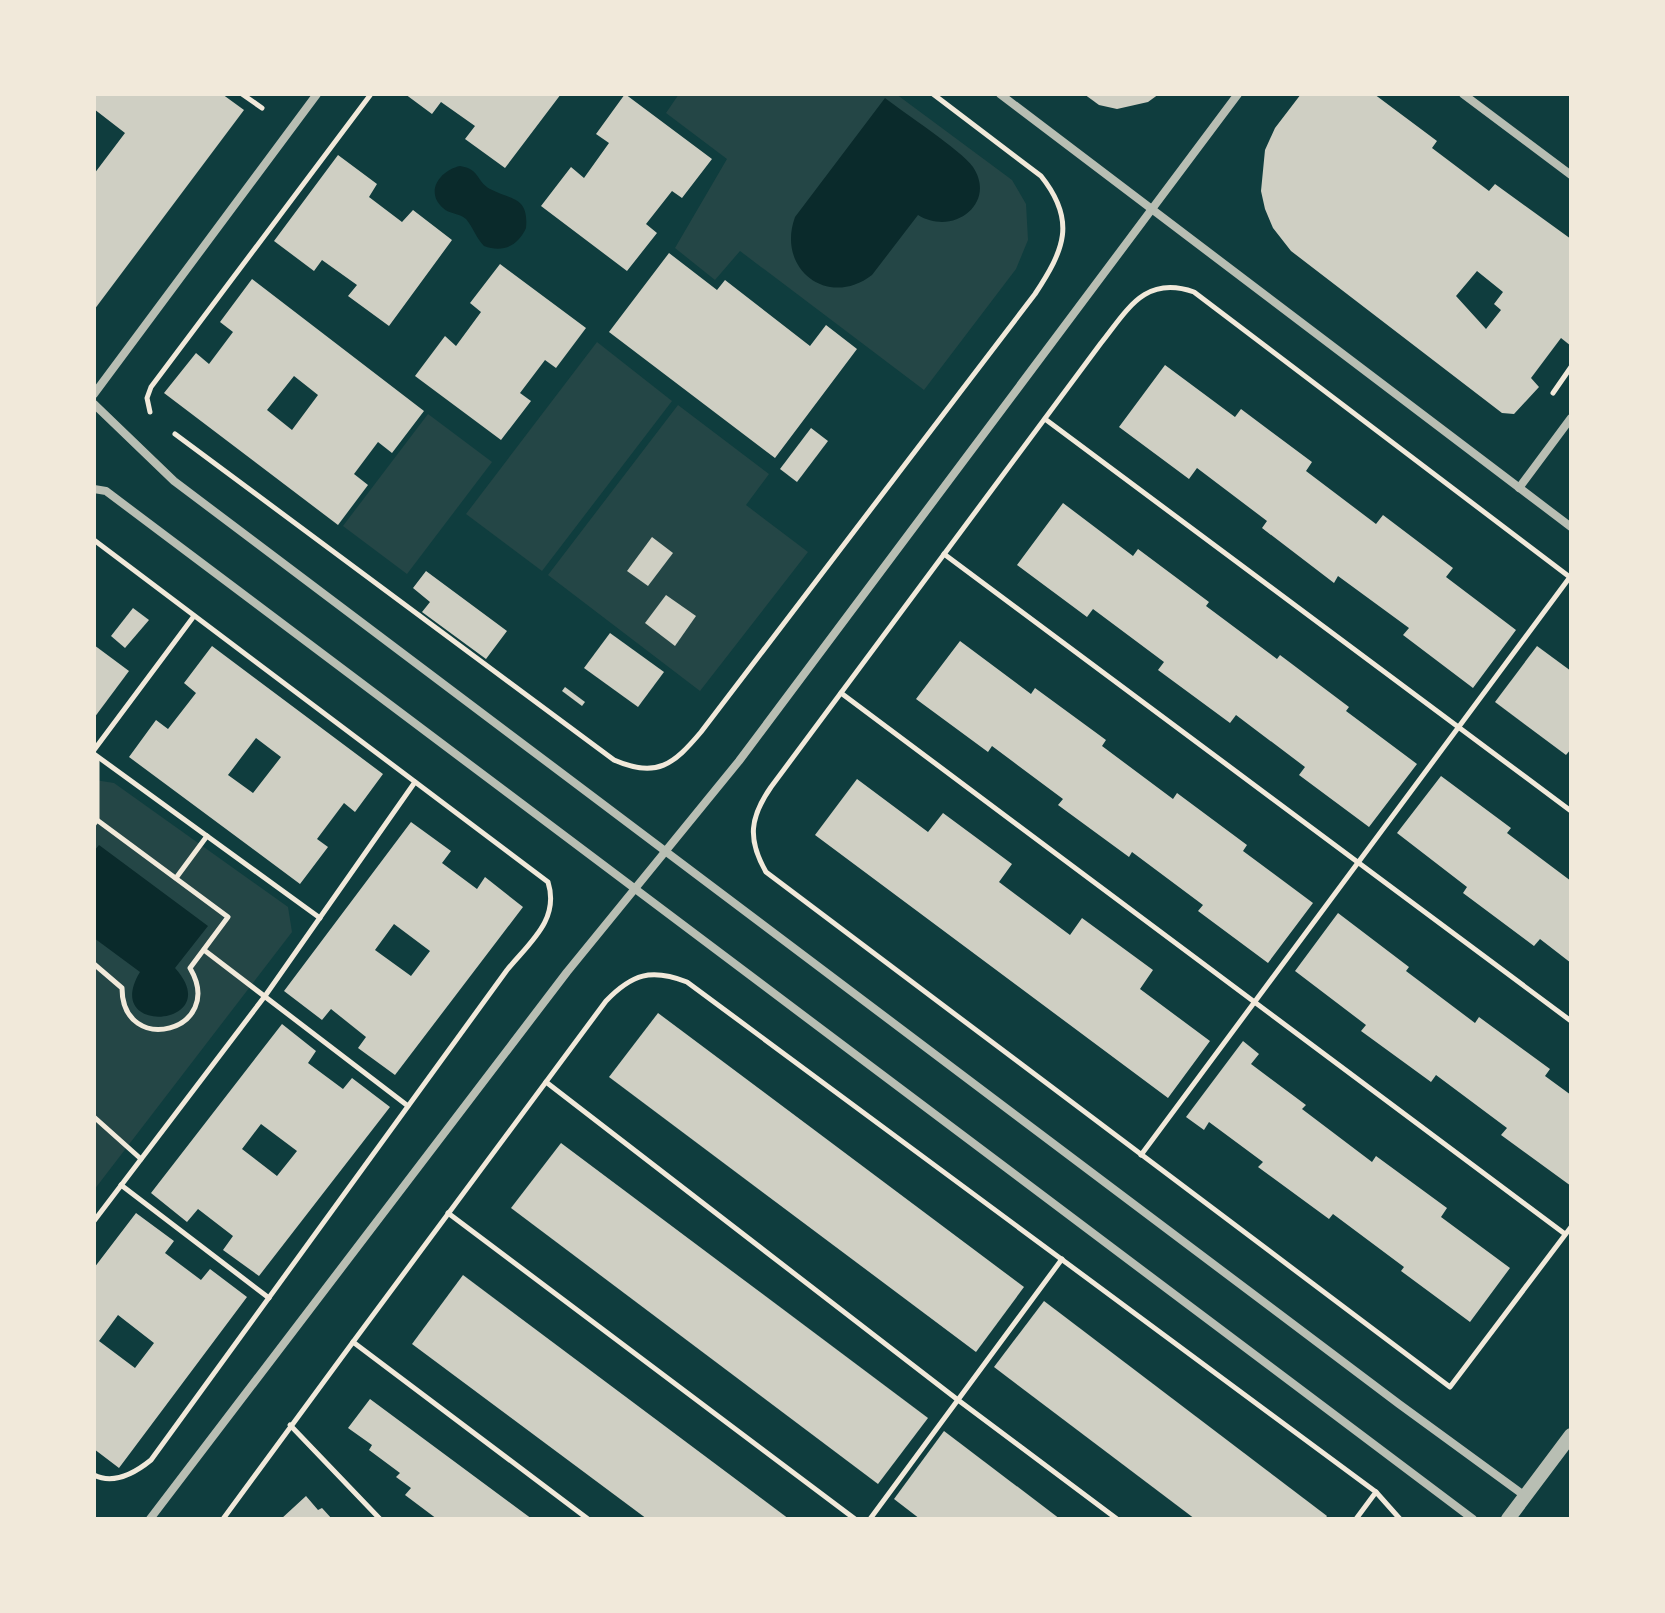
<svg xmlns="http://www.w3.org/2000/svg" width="1665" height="1613" viewBox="0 0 1665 1613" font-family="'DejaVu Sans',sans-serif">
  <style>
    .green { fill: #244646 }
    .water { fill: #0a2a2b }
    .building { fill: #cfcfc3; fill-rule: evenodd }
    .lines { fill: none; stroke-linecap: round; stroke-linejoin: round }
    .path { stroke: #f1e9da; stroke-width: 5 }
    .minor { stroke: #b8beb3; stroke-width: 8 }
    .tertiary { stroke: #b8beb3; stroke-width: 14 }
  </style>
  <rect width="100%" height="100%" fill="#0f3d3e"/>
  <g class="green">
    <polygon points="679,94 896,94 1012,180 1026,204 1028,240 1016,269 924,390 740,251 715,280 675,248 727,159 666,113"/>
    <polygon points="597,342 672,401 542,571 466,514"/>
    <polygon points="678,405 769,474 746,505 808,552 700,691 548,575"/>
    <polygon points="428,414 492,462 407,574 343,526"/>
    <polygon points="95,780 114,783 288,907 292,932 94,1190"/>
  </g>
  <g class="water">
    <path d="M 885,98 C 904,113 961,150 973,167 C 997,203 954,237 918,215 L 872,275 C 828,309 776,269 795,217 Z"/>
    <path d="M 460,166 C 480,169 476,181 490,189 C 511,200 529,196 526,228 C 518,246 503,253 484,246 C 476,238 473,227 466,219 C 459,213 449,214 443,208 C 424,191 441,170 460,166 Z"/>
    <path d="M 99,845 L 208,926 L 175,968 C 228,1026 100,1038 140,972 L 94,938 L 94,851 Z"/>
  </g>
  <g class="building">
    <polygon points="94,94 222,94 244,110 94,310 94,174 125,133 94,109"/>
    <polygon points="405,94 561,94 505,168 465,139 475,126 441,102 432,114"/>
    <polygon points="625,94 712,159 682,198 672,191 646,224 657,233 627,271 541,206 571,167 584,178 609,143 596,134"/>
    <polygon points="1084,94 1159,94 1148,102 1117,109 1099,105"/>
    <path d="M 1301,94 L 1374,94 L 1437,141 L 1432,148 L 1489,191 L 1495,184 L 1571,239 L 1571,346 L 1561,338 L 1531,378 L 1539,387 L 1514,414 L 1502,413 L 1291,251 L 1273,228 L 1265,209 L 1261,191 L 1265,150 L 1275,128 ZM 1477,271 L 1503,292 L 1494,304 L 1501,310 L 1486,329 L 1456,296 Z"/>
    <polygon points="338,155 377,184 369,197 402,222 413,210 452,240 389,326 348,296 357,285 322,260 314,271 274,241"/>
    <polygon points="669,253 717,290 725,280 810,346 826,325 857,349 775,458 609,332"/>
    <polygon points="500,264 586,328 556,368 545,360 520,393 531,401 501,440 415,376 445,336 456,346 481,312 470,303"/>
    <path d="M 252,279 L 424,411 L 392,453 L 378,442 L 354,474 L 368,485 L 338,525 L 164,393 L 196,353 L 209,364 L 233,332 L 220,322 ZM 294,376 L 318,395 L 292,430 L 267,410 Z"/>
    <polygon points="1165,365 1235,417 1241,409 1312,462 1306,471 1376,524 1383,515 1453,568 1446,577 1516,630 1473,688 1403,635 1409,628 1338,576 1334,583 1262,528 1267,521 1197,468 1189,479 1119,427"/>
    <polygon points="811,428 828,441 797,482 780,469"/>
    <polygon points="1063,503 1133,556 1138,549 1209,602 1206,606 1277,659 1280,655 1349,707 1346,711 1417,764 1369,827 1299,775 1305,767 1236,715 1230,723 1158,670 1164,662 1093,609 1087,617 1017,565"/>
    <polygon points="652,537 673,553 648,586 627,571"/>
    <polygon points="426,571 507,631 486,659 422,612 430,602 413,588"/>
    <polygon points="666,595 696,616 675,646 645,623"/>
    <polygon points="133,608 149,620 125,648 111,636"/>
    <polygon points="610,633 664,672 638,707 584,668"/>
    <polygon points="960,641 1031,694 1035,688 1106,740 1102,746 1173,799 1177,793 1247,845 1243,851 1313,903 1268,963 1198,911 1203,905 1132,852 1129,857 1058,805 1063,799 992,746 988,752 916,699"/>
    <polygon points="94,645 129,671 94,718"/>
    <path d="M 212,646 L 383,774 L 355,812 L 344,803 L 317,839 L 328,847 L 300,884 L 129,757 L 156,720 L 168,729 L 196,693 L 184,683 ZM 256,738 L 281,757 L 253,793 L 228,775 Z"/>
    <polygon points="1537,646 1571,671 1571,749 1566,755 1495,702"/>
    <polygon points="565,687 585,702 582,706 562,691"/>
    <polygon points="1441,776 1511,828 1507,833 1571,881 1571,963 1540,939 1534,946 1463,893 1467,887 1397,833"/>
    <polygon points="857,779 928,832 943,813 1012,864 999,882 1070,935 1082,918 1153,970 1140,989 1210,1041 1168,1098 815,835"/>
    <path d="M 411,822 L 451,851 L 442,863 L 477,889 L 485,877 L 523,907 L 395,1075 L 358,1048 L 366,1037 L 331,1009 L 322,1020 L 284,991 ZM 394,924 L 430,951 L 411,976 L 375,950 Z"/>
    <polygon points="1338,913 1409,967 1406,971 1475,1023 1479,1017 1550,1069 1545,1076 1571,1095 1571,1186 1501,1135 1507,1128 1436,1075 1431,1082 1361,1031 1366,1025 1295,971"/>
    <polygon points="658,1013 1024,1287 976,1352 609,1077"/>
    <path d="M 282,1024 L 316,1051 L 308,1063 L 343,1089 L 352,1078 L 390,1107 L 259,1276 L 223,1250 L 233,1236 L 198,1209 L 187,1222 L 151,1193 ZM 261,1124 L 297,1151 L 277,1176 L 242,1149 Z"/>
    <polygon points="1243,1041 1259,1054 1251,1064 1306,1105 1302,1109 1372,1162 1376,1156 1447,1208 1441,1217 1510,1268 1470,1322 1401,1271 1404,1267 1333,1214 1329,1219 1258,1167 1263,1162 1209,1122 1204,1130 1186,1117"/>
    <polygon points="561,1143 928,1418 878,1484 511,1208"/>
    <path d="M 136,1213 L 174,1241 L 165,1253 L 201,1280 L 210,1269 L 247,1297 L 119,1468 L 94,1449 L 94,1268 ZM 118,1315 L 154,1343 L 135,1368 L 99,1341 Z"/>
    <polygon points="463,1275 789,1519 647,1519 412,1344"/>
    <polygon points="1044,1301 1327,1516 1325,1519 1195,1519 994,1367"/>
    <polygon points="370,1399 532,1519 437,1519 405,1495 411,1488 396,1477 400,1473 369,1450 372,1445 348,1428"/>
    <polygon points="944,1431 1060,1519 920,1519 894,1499"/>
    <polygon points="306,1496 318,1510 322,1508 332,1519 281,1519"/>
  </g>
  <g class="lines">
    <g class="path">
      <polyline points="242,94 262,108"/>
      <polyline points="1553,393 1571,367"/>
      <polyline points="150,412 147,398 151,387 371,94"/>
      <polyline points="1045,419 1571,811"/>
      <path d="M 175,434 L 614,760 C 657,779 674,764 701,732 L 1035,294 C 1064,250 1077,221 1041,176 L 933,94"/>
      <path d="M 94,540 L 548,882 C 560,920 529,943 507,970 L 151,1460 C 135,1473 114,1485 94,1475"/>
      <polyline points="944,554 1571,1021"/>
      <path d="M 1571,578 L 1194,292 C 1145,275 1128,309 1101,343 L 771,787 C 750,817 747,839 766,872 L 1450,1387 L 1571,1227"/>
      <polyline points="841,693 1565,1234"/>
      <polyline points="94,750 194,616"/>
      <polyline points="94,754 320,918"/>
      <polyline points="97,757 97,820"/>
      <path d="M 94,824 L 97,820 L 228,917 L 190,968 C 227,1031 122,1058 122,988 L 94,964"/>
      <polyline points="176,878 207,836"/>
      <polyline points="204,950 408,1106"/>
      <polyline points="546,1082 958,1400 1117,1519"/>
      <polyline points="94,1117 141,1159"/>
      <polyline points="1141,1155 1570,577"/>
      <polyline points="121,1185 269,1298"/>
      <polyline points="448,1213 855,1519"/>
      <polyline points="94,1221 265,996 415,782"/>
      <path d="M 353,1342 L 606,1001 C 632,974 651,968 687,982 L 1376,1492 L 1356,1519"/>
      <polyline points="290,1425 380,1519"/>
      <polyline points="1376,1492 1400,1519"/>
      <polyline points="223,1519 353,1342 588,1519"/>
      <polyline points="870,1519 1062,1259"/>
    </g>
    <g class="minor">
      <polyline points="1000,94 1571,527"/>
      <polyline points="1463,94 1571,175"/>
      <polyline points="94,394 317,94"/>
      <polyline points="94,404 174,481 1399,1404 1525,1496"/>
      <polyline points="1519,488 1571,418"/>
      <polyline points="94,489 106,491 1473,1519"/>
      <polyline points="150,1519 567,972 739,761 1238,94"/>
    </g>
    <polyline class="tertiary" points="1508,1519 1571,1435"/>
  </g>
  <rect width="1665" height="1613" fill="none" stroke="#f1e9da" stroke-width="192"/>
</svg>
